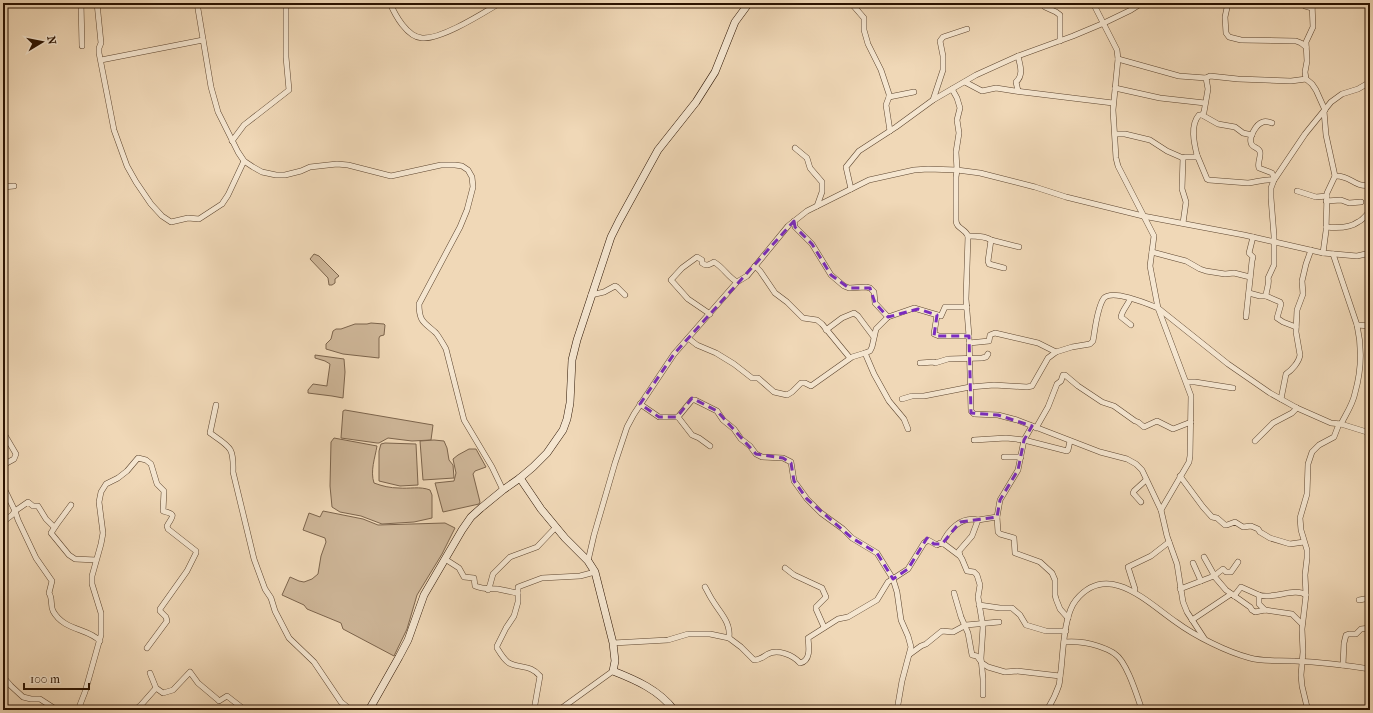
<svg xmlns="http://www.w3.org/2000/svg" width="1373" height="713" viewBox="0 0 1373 713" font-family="'IM FELL French Canon',serif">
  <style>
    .green { fill: #ceb698; stroke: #7c644c }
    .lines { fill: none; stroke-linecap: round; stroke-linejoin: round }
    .street-casing { stroke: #5c442e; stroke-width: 6 }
    .secondary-casing { stroke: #2a1200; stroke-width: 8 }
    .street { stroke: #f5e6d0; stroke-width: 5 }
    .secondary { stroke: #f5e6d0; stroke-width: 7 }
    .marked { fill: none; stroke: #7b2cbf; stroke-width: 3; stroke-dasharray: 8 5; stroke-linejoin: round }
  </style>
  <rect width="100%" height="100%" fill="#f0d8b7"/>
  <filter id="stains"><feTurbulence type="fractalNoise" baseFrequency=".005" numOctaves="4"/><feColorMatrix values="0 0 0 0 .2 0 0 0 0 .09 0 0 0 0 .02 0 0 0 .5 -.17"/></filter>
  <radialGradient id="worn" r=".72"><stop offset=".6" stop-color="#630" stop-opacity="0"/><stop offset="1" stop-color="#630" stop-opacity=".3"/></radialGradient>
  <g class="green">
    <polygon points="314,254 319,256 339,276 335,279 335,283 332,285 329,285 328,278 310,259"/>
    <polygon points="371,323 384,324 385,325 384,335 380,336 379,338 379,358 343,354 326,349 326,344 331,339 333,331 336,329 341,329 355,324 367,324"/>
    <polygon points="315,355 344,359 345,372 343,398 332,396 308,393 308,390 313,384 327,386 327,385 330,364 325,361 315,358"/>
    <polygon points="345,410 433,425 431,440 412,441 388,438 379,443 377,443 341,438 343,411"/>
    <path d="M 334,438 L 377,446 C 375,458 370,471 374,483 C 382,486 390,488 399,488 C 409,489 420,486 430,490 L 432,495 L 432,518 L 414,522 L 382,524 L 361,516 L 340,512 L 332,507 L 330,486 L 331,442 Z"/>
    <polygon points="434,440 444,441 447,448 449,460 453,465 454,478 423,480 420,441"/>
    <polygon points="385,443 416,444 418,485 400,486 379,481 379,451 381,444"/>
    <polygon points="469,449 476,449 486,467 475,471 473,474 480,502 479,504 443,512 435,483 454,481 456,473 453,459 458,455"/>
    <polygon points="323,511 363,519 378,525 445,523 455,528 442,554 417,595 407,629 394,656 343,629 341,623 307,609 304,605 282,595 290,577 299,581 304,582 312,579 318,574 321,556 326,542 325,538 303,530 309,513 320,517"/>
  </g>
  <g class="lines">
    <defs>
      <g id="street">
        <polyline points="81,3 82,46"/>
        <polyline points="97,3 101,43 99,48 99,53 114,130 127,166 136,182 151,204 162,216 171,222 188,218 199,219 222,204 228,195 244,161"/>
        <path d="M 197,3 L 211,87 L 218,112 L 238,152 L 244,161 L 253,167 L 262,172 L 276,175 L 285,175 L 301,171 L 310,167 L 337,164 L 348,165 L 391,176 L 441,165 L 455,165 L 462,166 L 468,170 L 472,177 L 473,187 L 467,210 L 460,227 L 419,304 C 419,322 424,322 436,333 C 440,338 443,344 446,349 L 464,420 L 492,467 L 503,490"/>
        <path d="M 390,3 C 395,15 407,37 422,38 C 441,40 483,13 500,3"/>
        <polyline points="851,3 864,18 864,30 868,44 881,70 889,94 889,97 886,105 890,131"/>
        <polyline points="1093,3 1117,50 1118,59 1113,110 1116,158 1118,166 1154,236 1150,266 1158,308 1228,364 1270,393 1297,408 1331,423 1341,424 1370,433"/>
        <polyline points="1228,3 1225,17 1226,33 1229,37 1241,40 1296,41 1301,43 1306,47"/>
        <polyline points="1304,3 1305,6 1312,8"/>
        <polyline points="1312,3 1313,27 1306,42 1307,61 1305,72 1306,79 1312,84 1316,90 1325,110"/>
        <polyline points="1045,7 1056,12 1060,15 1060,41"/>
        <path d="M 1018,56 C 1020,65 1024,75 1016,82 L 1018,91"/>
        <polyline points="1118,59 1179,76 1206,78 1210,76 1238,79 1291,81 1306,79"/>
        <polyline points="101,60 203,40"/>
        <polyline points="965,82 982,91 996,88 1015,91 1113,103"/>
        <polyline points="1115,88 1160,98 1205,103"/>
        <path d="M 952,89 L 957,98 L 960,108 L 957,120 L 959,133 L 956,152 L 957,170 L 956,177 L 956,220 C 956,229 965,228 968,236 L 966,299 L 969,336 L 971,411 L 974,414 L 998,415 L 1017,420 L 1100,452 L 1127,459 L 1136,464 L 1142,470 L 1161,510 L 1167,536 L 1177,564 L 1183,602 L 1187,612 L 1204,638"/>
        <polyline points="889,97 914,92"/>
        <polyline points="933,100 943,70 943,56 940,41 943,37 967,29"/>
        <polyline points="1202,115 1218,124 1235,127 1243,133 1252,135"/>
        <path d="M 1272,123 C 1270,122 1265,121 1263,122 C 1256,124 1249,137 1251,143 C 1252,148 1259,147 1260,152 C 1261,158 1257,163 1259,168 L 1272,173 L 1274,178"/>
        <polyline points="1115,134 1125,134 1150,140 1167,151 1183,158"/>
        <polyline points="232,141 244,125 289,90 286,57 286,3"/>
        <polyline points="795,148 807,158 810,168 822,182 822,192 817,206"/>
        <path d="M 1197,155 L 1207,179 L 1209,180 L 1248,183 C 1257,182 1264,179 1274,180"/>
        <path d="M 1335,176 C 1351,175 1354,188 1370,185"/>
        <polyline points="3,187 14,186"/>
        <polyline points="851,189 846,167 859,151 896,127 933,100 976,75 1018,56 1073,36 1104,23 1131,10 1142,3"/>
        <polyline points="1297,191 1316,197 1327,196"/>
        <polyline points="1326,201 1341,200 1349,203 1361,202"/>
        <polyline points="794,221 795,227 812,244 831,275 844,286 849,288 866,287 870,288 874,292 875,303 888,317"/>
        <path d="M 1183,223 L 1186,202 L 1182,189 L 1183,158 L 1185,157 L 1196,157 L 1197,155 C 1194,143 1190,125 1199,115 L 1202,115 L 1204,112 L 1208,89 L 1206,78"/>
        <path d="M 1326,227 C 1336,228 1350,228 1358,222 C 1363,220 1366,215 1370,211"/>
        <path d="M 968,236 C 976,236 985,236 991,240 L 1019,247"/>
        <polyline points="991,240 988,261 989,264 1004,268"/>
        <polyline points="1152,252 1186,261 1200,269 1206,271 1225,274 1234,273 1250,277"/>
        <polyline points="1323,253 1326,231 1327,193 1335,176 1326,135 1324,111"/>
        <path d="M 1333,254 L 1357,325 C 1362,347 1361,372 1355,393 C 1353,404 1346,414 1341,424"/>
        <polyline points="755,266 760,271 775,293 787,302 803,318 817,320 822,324 850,358"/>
        <polyline points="1249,293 1260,296 1266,296"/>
        <polyline points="591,295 604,292 615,286 617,287 625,295"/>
        <path d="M 1130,299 C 1128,305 1122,310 1121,317 L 1131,325"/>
        <path d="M 710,314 L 688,299 L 671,280 L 682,268 L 697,257 L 702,260 L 702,263 C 707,267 710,264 714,262 C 723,267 728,277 737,282"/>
        <polyline points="937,315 934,334 939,336 969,336"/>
        <polyline points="1246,317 1252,261 1253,257 1249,253 1253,237"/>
        <polyline points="1357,325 1370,326"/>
        <path d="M 1296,327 L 1283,322 L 1277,318 L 1281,304 L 1280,302 L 1266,296 C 1266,290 1270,283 1268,278 L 1274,265 L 1274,236 L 1271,198 L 1271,188 L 1274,180 L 1305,134 L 1331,102 L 1342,94 L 1358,89 L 1370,82"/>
        <polyline points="826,330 842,318 854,313 858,316 873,336 874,336"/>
        <polyline points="688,338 697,345 716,353 734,364 752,378 758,378 774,392 787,395 792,392 801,383 805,383 811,386 852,357 865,353 870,351 872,347 876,329 888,317 914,308 941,316 945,307 967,307"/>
        <path d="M 969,343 L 989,341 L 990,335 L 995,333 L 1038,343 L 1056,352 L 1072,347 L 1090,344 L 1093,341 C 1095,330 1097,307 1104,298 C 1113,289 1148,304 1158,308 L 1191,396 L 1190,456 L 1189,462 L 1161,510"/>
        <polyline points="865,353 874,374 889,401 904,419 908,429"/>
        <polyline points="920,363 934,362 935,363 948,359 982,358 986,357 988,354"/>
        <polyline points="1187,382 1195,382 1233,388"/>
        <polyline points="902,399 912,396 924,396 970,387 994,385 1027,387 1032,386 1048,358 1056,352"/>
        <path d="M 1281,399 L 1286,374 C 1292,370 1299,362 1300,355 L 1296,332 L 1297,310 L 1303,294 L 1302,281 L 1306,264 L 1311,250"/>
        <polyline points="640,404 659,417 678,417 692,400 695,400 717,411 723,420 734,429 741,439 750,446 756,454 762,457 783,458 791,462 794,481 807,499 821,513 843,529 852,538 877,553 893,579 897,592 901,620 908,636 911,647 902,681 897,710"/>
        <path d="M 216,405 L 210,433 C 230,447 234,447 233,472 L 254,559 L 265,589 L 271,598 L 275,611 L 289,638 L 314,662 L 341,702 L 351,710"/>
        <polyline points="678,417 692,435 699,438 710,446"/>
        <polyline points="1032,426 1024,440 1018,470 1000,500 997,517 998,532 1000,534 1014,538 1015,553 1040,562 1052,573 1055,580 1055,595 1056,599 1060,609 1068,618"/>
        <polyline points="1036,428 1048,407 1057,384 1061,381 1063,375 1065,375 1078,386 1102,402 1114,406 1135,421 1138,422 1144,427 1157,421 1173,429 1191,422"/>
        <polyline points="3,432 16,454 14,459 3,465"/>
        <polyline points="974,440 1006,438 1024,440 1067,451 1068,450 1070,441"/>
        <polyline points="1255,441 1273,423 1292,413 1297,408"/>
        <polyline points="1004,457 1021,457"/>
        <polyline points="1180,476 1203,507 1212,517 1217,518 1225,525 1227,525 1235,522 1243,527 1251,526 1258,529 1260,532 1270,538 1290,544 1304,542"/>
        <polyline points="3,486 15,511 12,515 3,522"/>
        <polyline points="1141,502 1133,493 1134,491 1146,480"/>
        <polyline points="71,505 57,524 51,533 69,555 75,559 96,560"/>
        <path d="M 54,527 L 46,519 L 38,506 L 33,506 L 28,502 L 15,511 L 18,520 L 36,558 L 52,581 L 49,593 C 53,599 50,605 53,611 C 64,631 88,628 100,641"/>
        <path d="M 942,544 C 948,530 961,516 978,520"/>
        <polyline points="960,556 959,551 972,536 978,520 997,517"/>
        <polyline points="1204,557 1213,573 1213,576"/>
        <path d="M 445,559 L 459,568 L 464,577 L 474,578 L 475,586 C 485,590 489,588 498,589 C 504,590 511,592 518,593"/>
        <polyline points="588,561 594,535 615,463 627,427 634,414 674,354 737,282 747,276 788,226 807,211 869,180 914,170 928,169 957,170 980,173 1035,187 1066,197 1143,216 1244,235 1323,253 1357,256 1370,253"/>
        <polyline points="1193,563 1201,581"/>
        <polyline points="785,568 794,575 822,588 826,597 816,607 816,609 824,627"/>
        <polyline points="1214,576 1223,569 1226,572 1231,572 1238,562"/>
        <polyline points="3,587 3,593"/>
        <path d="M 705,587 C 708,592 710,597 713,601 C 720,613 731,622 729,638"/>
        <polyline points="1180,589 1214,576 1226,590 1250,607 1252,610 1255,612 1265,610 1292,614 1302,624"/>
        <polyline points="488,590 490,585 493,574 510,557 537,547 556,527"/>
        <polyline points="1134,592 1135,589 1128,567 1151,556 1169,542"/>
        <polyline points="954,593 961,617 968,633 972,655 977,656 982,663 988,667 1005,672 1017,671 1060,676"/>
        <path d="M 1259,595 C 1272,600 1295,587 1306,595"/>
        <polyline points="1234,596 1241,587 1259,595 1259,604 1265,610"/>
        <polyline points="1359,600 1370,598"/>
        <polyline points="979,605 1000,608 1012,608 1020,615 1026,625 1046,631 1066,631"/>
        <polyline points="1192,620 1231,594"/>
        <path d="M 1064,642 C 1076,641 1086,642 1098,646 C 1104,648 1110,650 1115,654 C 1127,662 1137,696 1142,710"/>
        <path d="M 613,643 L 668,640 L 688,634 L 710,634 L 729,638 L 741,647 L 754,660 C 760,660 763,657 768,654 C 778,649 793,655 800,663 C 811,661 809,647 808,638 L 838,619 L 848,617 L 877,600 L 888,582 L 908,569 L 924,543 L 928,540 L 937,545 L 940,543 L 944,544 L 960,556 L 962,559 L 967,571 L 974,572 L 977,575 L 980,585 L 978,597 L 983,627 L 981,658 L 983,679 L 983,695"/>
        <polyline points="910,654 921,646 926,644 942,631 953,632 966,625 999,622"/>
        <polyline points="1343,665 1344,643 1346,635 1349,634 1356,634 1361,629 1370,628"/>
        <polyline points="3,677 11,686 23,697 31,699 40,699 57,710"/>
        <polyline points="156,688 163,693 173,690 190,672 198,683 217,699 219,701 227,696 245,710"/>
        <path d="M 78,710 L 85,692 L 101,635 L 101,613 L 92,584 L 92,576 L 101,544 L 103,533 L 99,502 L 101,492 L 106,484 L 118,478 L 127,471 L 138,458 L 146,460 L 151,464 L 157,484 L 164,491 L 163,511 C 178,515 172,516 167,526 L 168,529 L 196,551 L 196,553 L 187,571 L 160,609 L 160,611 L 166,617 L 167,621 L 147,648"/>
        <polyline points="135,710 141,705 156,688 150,673"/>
        <path d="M 534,710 L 540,676 C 530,664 521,669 509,663 C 504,660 500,653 497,648 L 497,646 L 506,628 L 514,616 L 518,602 L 518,587 L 542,578 L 580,576 L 595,572"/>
        <polyline points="559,710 613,671"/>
        <path d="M 1047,710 C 1052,702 1056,694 1059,685 C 1060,681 1060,675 1061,670 C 1063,652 1064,614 1076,600 C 1108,561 1147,602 1176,622 C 1195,636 1227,652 1250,658 C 1264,662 1280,660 1295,661 C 1320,662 1345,665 1370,669"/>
        <polyline points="1306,710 1307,707 1302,686 1301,675 1303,652 1302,629 1306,595 1305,575 1307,558 1307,550 1301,530 1300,518 1307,494 1308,464 1312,452 1319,445 1334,437 1339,424"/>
        <polyline points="1369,710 1370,683"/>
      </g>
      <g id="secondary">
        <path d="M 520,478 L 541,509 L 565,538 L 588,561 L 595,572 L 613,643 L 615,661 L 613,671 C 636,680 659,690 674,710"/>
        <polyline points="369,710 399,657 408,640 424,595 462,530 471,517 481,508 503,490 520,478 533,467 547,453 563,430 567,419 570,403 572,360 577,340 611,237 619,221 658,150 696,102 715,72 735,22 749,3"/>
      </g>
    </defs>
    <use href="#street" class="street-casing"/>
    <use href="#secondary" class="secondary-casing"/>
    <use href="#street" class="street"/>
    <use href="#secondary" class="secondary"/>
  </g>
  <path class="marked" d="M 794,221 L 795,227 L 812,244 L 831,275 L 849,288 L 870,288 L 875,303 L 888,317 L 918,309 L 937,315 L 934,336 L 969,336 L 971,413 L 998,415 L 1032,426 L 1024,440 L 1018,470 L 1000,500 L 997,517 L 960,522 L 942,544 L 934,544 L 927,538 L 908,569 L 893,579 L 877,553 L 852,538 L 807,499 L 794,481 L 791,463 L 783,458 L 756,454 L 717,411 L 692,398 L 677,417 L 659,417 L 640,404 L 674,354 Z"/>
  <rect width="1373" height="713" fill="none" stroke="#f0d8b7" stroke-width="16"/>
  <rect x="4" y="4" width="1365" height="705" fill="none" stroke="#2a1200" stroke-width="2"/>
  <rect x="8" y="8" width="1357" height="697" fill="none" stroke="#2a1200"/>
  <g transform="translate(42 42) rotate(80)" stroke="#f5e6d0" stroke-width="3" paint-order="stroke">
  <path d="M0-3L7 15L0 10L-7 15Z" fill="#2a1200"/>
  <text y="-6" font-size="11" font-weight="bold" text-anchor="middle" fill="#2a1200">N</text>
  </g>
  <path d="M24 683v6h65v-6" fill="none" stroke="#2a1200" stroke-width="2"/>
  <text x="30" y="683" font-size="12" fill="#2a1200" stroke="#f5e6d0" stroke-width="3" paint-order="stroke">100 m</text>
  <rect width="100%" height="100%" filter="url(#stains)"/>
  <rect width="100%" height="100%" fill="url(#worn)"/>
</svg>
